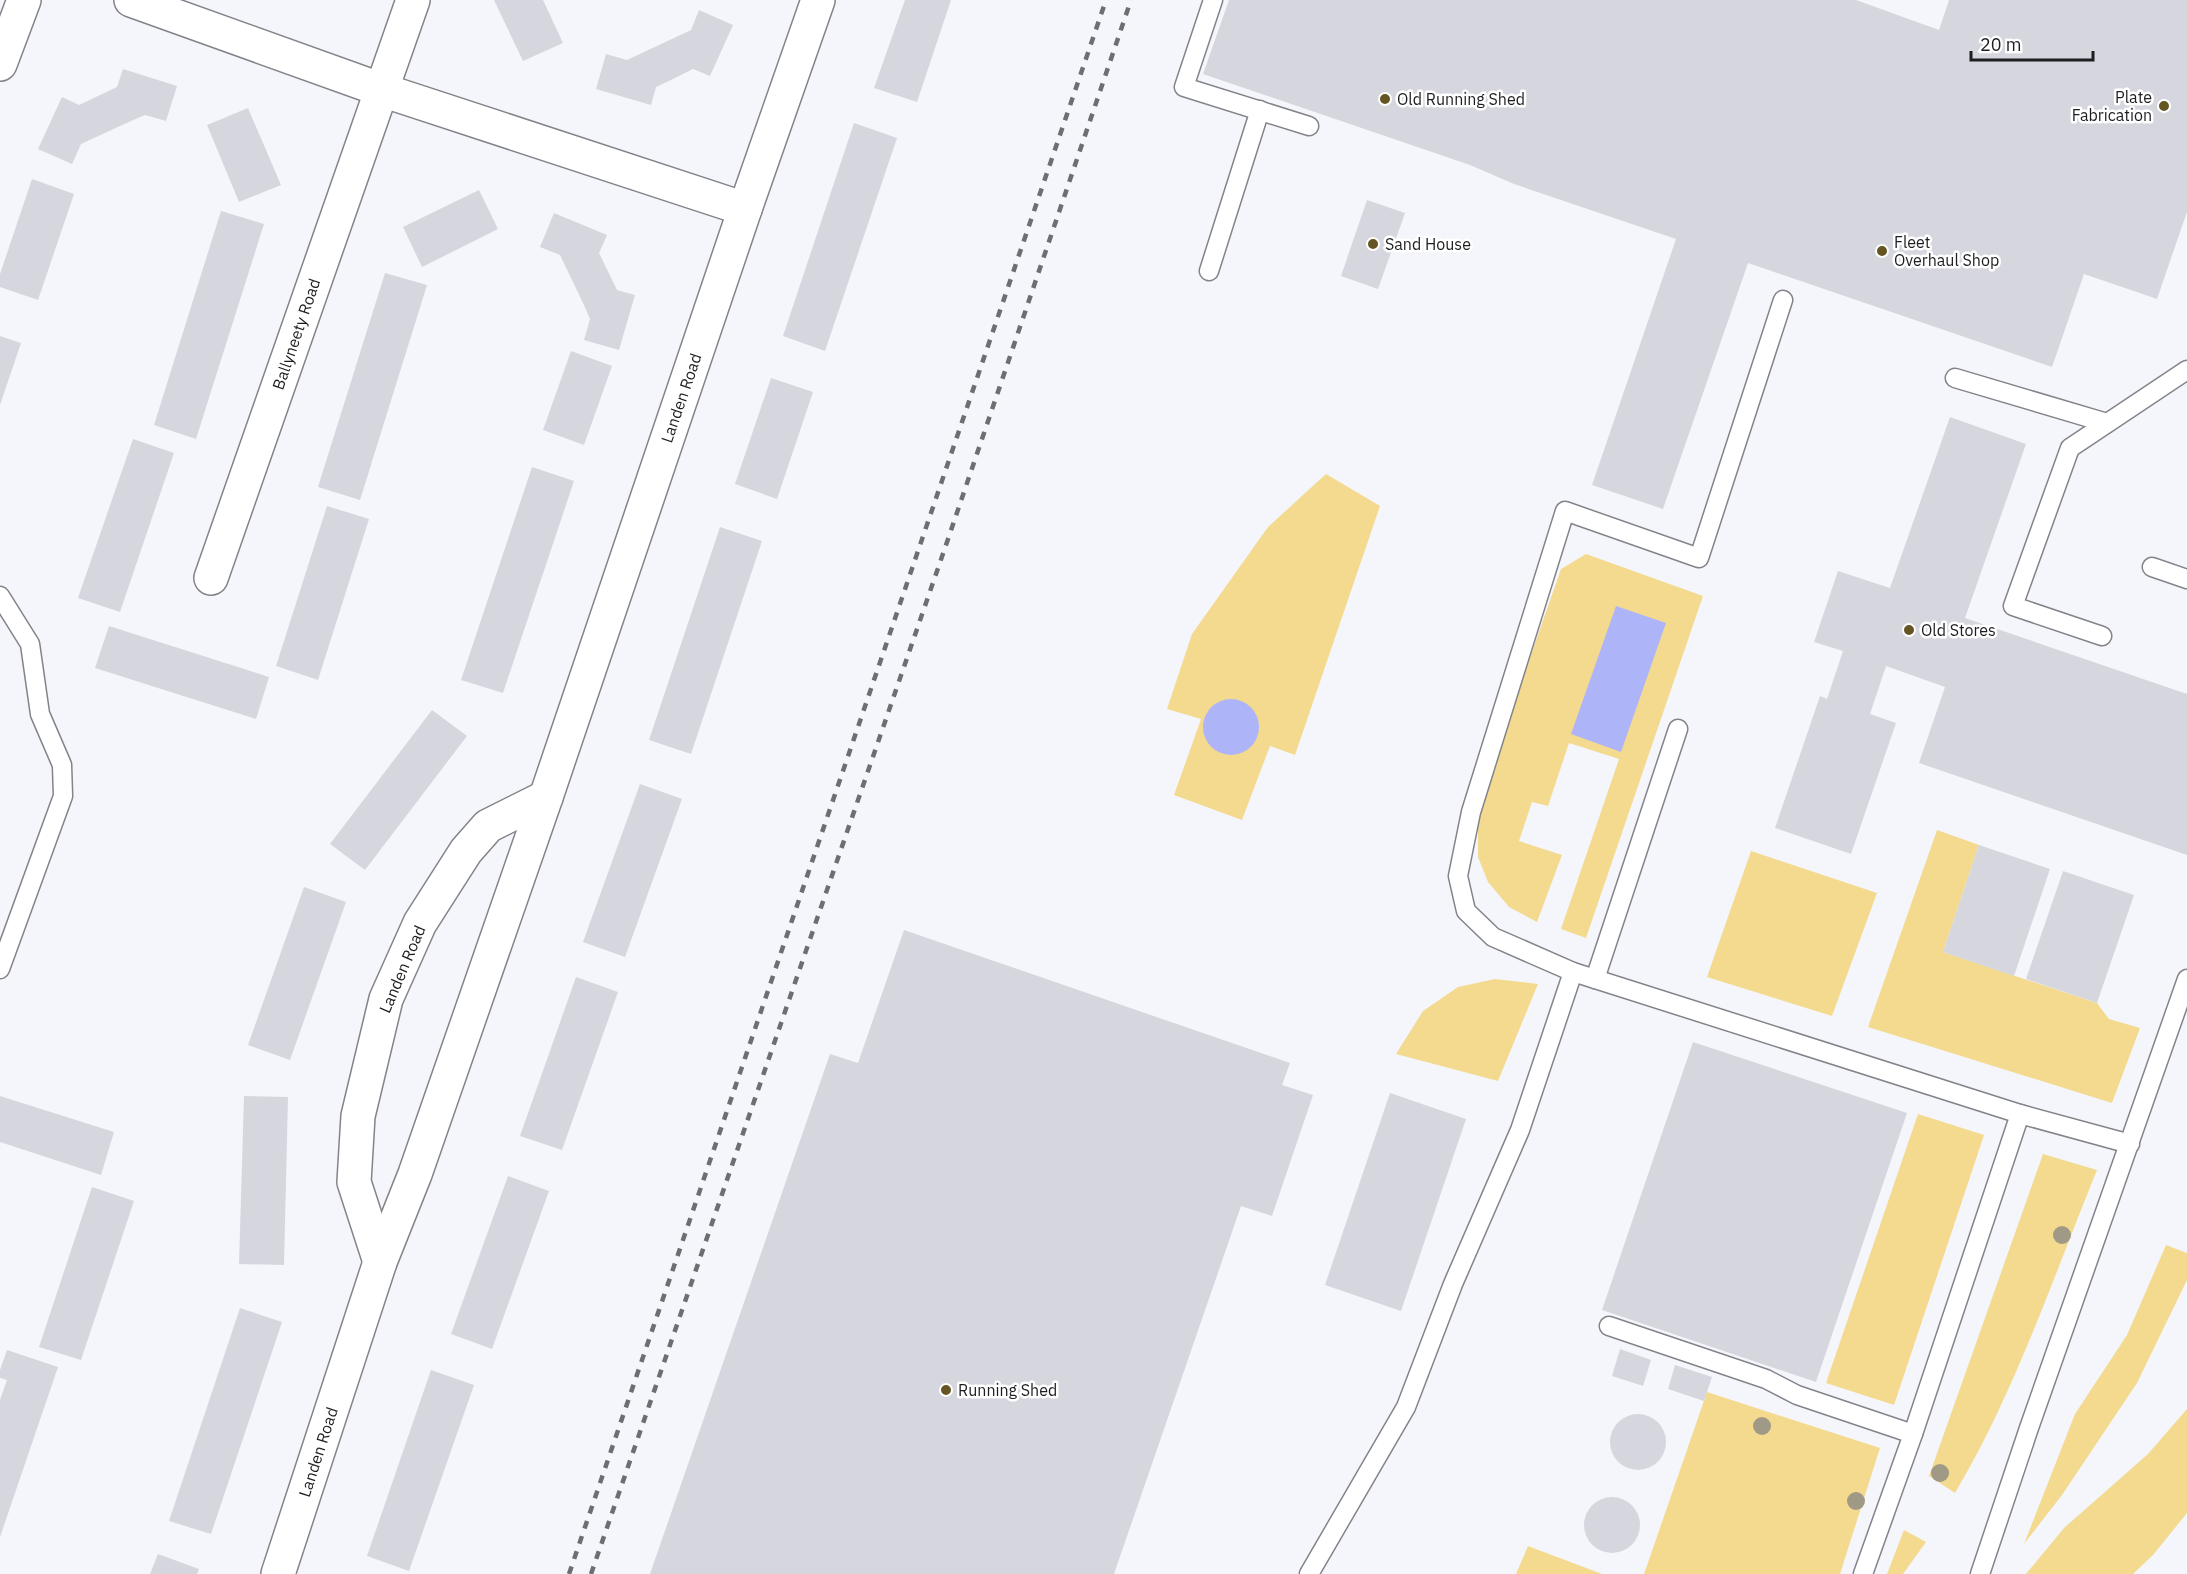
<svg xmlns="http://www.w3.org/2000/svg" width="2187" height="1574" viewBox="0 0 2187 1574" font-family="'IBM Plex Sans',sans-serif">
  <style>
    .green { fill: #f3da8f }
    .water { fill: #aeb4f8 }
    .building { fill: #d6d7de }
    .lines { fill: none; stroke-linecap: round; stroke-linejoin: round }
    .service-casing { stroke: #83848a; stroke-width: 21 }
    .minor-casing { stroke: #83848a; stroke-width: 36 }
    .service { stroke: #fff; stroke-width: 18 }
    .minor { stroke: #fff; stroke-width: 33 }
    .rail { stroke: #6d6e72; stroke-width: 4.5; stroke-dasharray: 8 8; stroke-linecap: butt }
    .tree { fill: #a09986 }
    .poi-dot { fill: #655522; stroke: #fff; stroke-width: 2 }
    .labels { text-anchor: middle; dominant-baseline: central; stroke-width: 5; stroke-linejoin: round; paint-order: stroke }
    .poi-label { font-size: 16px; fill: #1d1e20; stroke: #fff; text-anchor: start }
    .street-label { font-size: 16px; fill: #1d1e20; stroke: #fff }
  </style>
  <rect width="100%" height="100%" fill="#f5f6fc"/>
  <g class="green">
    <polygon points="1326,474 1380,506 1295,755 1270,746 1242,820 1174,795 1201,719 1167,709 1192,634 1268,527"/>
    <polygon points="1586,554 1703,596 1586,938 1561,929 1619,759 1569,743 1548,806 1532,802 1519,841 1562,855 1537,922 1509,907 1488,882 1478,857 1478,823 1499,746 1561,569"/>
    <polygon points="1937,830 1979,845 1943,952 2097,1003 2109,1019 2140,1028 2112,1103 1868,1027"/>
    <polygon points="1751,851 1877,893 1832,1016 1707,977"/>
    <polygon points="1495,979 1538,984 1498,1081 1396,1054 1423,1011 1458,987"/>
    <polygon points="1918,1114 1984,1135 1894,1405 1826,1383"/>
    <path d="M 2043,1154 L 2097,1170 C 2053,1278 2015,1392 1955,1493 L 1929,1476 Z"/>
    <polygon points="2166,1245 2187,1253 2187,1280 2137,1383 2062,1495 2024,1544 2075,1414 2127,1335"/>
    <polygon points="1707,1392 1880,1448 1840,1574 1644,1574"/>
    <polygon points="2187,1409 2187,1513 2153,1555 2133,1574 2026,1574 2064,1528 2148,1454"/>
    <polygon points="1904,1530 1926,1542 1903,1574 1887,1574"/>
    <polygon points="1528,1546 1602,1574 1516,1574"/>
  </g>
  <g class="water">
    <polygon points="1616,606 1666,623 1621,752 1571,734"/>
    <circle cx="1231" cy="727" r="28"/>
  </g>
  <g class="building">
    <polygon points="494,0 543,0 563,43 523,61"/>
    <polygon points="905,0 951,0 917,102 874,88"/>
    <polygon points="1229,0 1856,0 1939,30 1949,0 2187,0 2187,212 2157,299 2084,274 2052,367 1748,263 1663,509 1592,485 1676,239 1514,184 1470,165 1203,74"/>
    <polygon points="699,10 733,25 710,76 693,69 671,80 656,87 651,105 596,89 606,54 627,60 691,30"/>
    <polygon points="123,69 177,86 166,121 145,115 131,121 81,144 72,164 38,149 62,97 79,105 117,87"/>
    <polygon points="248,108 281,185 239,202 207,125"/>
    <polygon points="854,123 897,138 825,351 783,336"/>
    <polygon points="32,179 74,194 38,300 0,287 0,274"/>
    <polygon points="479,190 498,229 422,267 403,227"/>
    <polygon points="1367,200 1405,213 1378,289 1341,276"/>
    <polygon points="221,211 264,224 196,439 154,425"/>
    <polygon points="554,213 607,235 599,253 617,290 635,295 619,350 584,340 590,319 584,305 560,255 540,247"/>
    <polygon points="385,273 427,285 360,500 318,487"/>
    <polygon points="0,336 21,343 0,405"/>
    <polygon points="571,351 612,366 584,445 543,430"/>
    <polygon points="771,378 813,392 777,499 735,484"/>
    <polygon points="1950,417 2026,444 1965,618 2187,694 2187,855 1919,763 1945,687 1886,666 1870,714 1896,723 1851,854 1775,828 1820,696 1827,699 1843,651 1814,642 1838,571 1890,588"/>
    <polygon points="133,439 174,453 120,612 78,598"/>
    <polygon points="532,467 574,481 503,693 461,680"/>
    <polygon points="327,506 369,519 318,680 276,666"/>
    <polygon points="720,527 762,541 691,754 649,740"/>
    <polygon points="109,626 269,677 256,719 95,668"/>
    <polygon points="432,710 467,736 365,870 330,844"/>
    <polygon points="640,784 682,799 625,957 583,942"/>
    <polygon points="1979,845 2050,869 2014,976 1943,952"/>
    <polygon points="2063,871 2134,895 2097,1003 2026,979"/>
    <polygon points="304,887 346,902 290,1060 248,1045"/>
    <polygon points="904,930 1290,1063 1282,1085 1313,1095 1272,1216 1241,1206 1114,1574 650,1574 830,1054 858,1063"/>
    <polygon points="576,977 618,992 562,1150 520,1136"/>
    <polygon points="1693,1042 1907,1113 1816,1382 1602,1310"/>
    <polygon points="1390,1093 1466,1119 1401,1311 1325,1285"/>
    <polygon points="0,1096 114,1132 101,1175 0,1142"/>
    <polygon points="244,1096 288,1097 284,1265 239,1264"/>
    <polygon points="508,1176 549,1191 492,1349 451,1334"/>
    <polygon points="92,1187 134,1201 81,1360 39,1347"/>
    <polygon points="240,1308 282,1322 211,1534 169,1521"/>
    <polygon points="1620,1349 1651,1360 1643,1386 1612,1376"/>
    <polygon points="7,1350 58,1367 0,1537 0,1400 7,1380 0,1378 0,1370"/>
    <polygon points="1675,1365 1712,1377 1704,1401 1668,1389"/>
    <polygon points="431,1370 474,1385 409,1571 367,1556"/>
    <circle cx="1638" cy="1442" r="28"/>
    <circle cx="1612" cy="1525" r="28"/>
    <polygon points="158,1554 199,1569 197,1574 150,1574"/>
  </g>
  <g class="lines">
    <defs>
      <g id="service">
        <polyline points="1213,0 1184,87 1309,126"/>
        <polyline points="1209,271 1260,110"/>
        <polyline points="1783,300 1699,558 1565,511 1471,812 1458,876 1466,911 1493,937 1573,972 2020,1114 2130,1144"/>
        <polyline points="1955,378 2107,423"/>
        <polyline points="2152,567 2187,579"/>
        <polyline points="0,596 30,644 40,714 62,765 63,796 0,969"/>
        <polyline points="2102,636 2013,606 2070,448 2187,370"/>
        <polyline points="1595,979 1678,729"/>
        <polyline points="1609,1326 1766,1379 1797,1395 1913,1434"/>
        <polyline points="1309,1574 1406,1407 1453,1284 1520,1130 1573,972"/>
        <polyline points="1863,1574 1913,1434 2020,1114"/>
        <polyline points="1980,1574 2029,1428 2187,979"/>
      </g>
      <g id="minor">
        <polyline points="131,0 382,90 745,209"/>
        <polyline points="0,64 24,0"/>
        <polyline points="211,578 413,0"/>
        <polyline points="380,1262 354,1182 358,1116 386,999 420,923 466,851 488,826 546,797"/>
        <polyline points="278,1574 380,1262 415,1174 546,797 745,209 818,0"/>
      </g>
    </defs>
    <use href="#service" class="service-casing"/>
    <use href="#minor" class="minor-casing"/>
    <use href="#service" class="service"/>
    <use href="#minor" class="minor"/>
    <g class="rail">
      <polyline points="569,1574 1106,0"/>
      <polyline points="591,1574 946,545 1131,0"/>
    </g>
  </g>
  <g class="tree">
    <circle cx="2062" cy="1235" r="9"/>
    <circle cx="1762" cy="1426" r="9"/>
    <circle cx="1940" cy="1473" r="9"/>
    <circle cx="1856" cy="1501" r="9"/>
  </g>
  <g class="poi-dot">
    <circle cx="1385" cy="99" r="6"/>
    <circle cx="2164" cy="106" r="6"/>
    <circle cx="1373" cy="244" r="6"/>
    <circle cx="1882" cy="251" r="6"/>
    <circle cx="1909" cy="630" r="6"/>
    <circle cx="946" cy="1390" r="6"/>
  </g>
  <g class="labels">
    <g class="poi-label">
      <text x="2152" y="97" text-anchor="end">Plate<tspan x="2152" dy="18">Fabrication</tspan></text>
      <text x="1397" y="99">Old Running Shed</text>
      <text x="1894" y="242">Fleet<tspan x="1894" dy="18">Overhaul Shop</tspan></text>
      <text x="1385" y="244">Sand House</text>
      <text x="1921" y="630">Old Stores</text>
      <text x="958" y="1390">Running Shed</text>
    </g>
    <g class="street-label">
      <text transform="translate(296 334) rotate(-71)">Ballyneety Road</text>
      <text transform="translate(681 398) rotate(-71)">Landen Road</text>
      <text transform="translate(402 969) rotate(-67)">Landen Road</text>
      <text transform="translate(318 1452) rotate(-72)">Landen Road</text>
    </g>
  </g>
  <path d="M1971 51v9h122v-9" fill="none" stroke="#1d1e20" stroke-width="3"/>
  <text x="1980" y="51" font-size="18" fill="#1d1e20" stroke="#ffffff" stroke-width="4.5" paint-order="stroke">20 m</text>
</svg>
